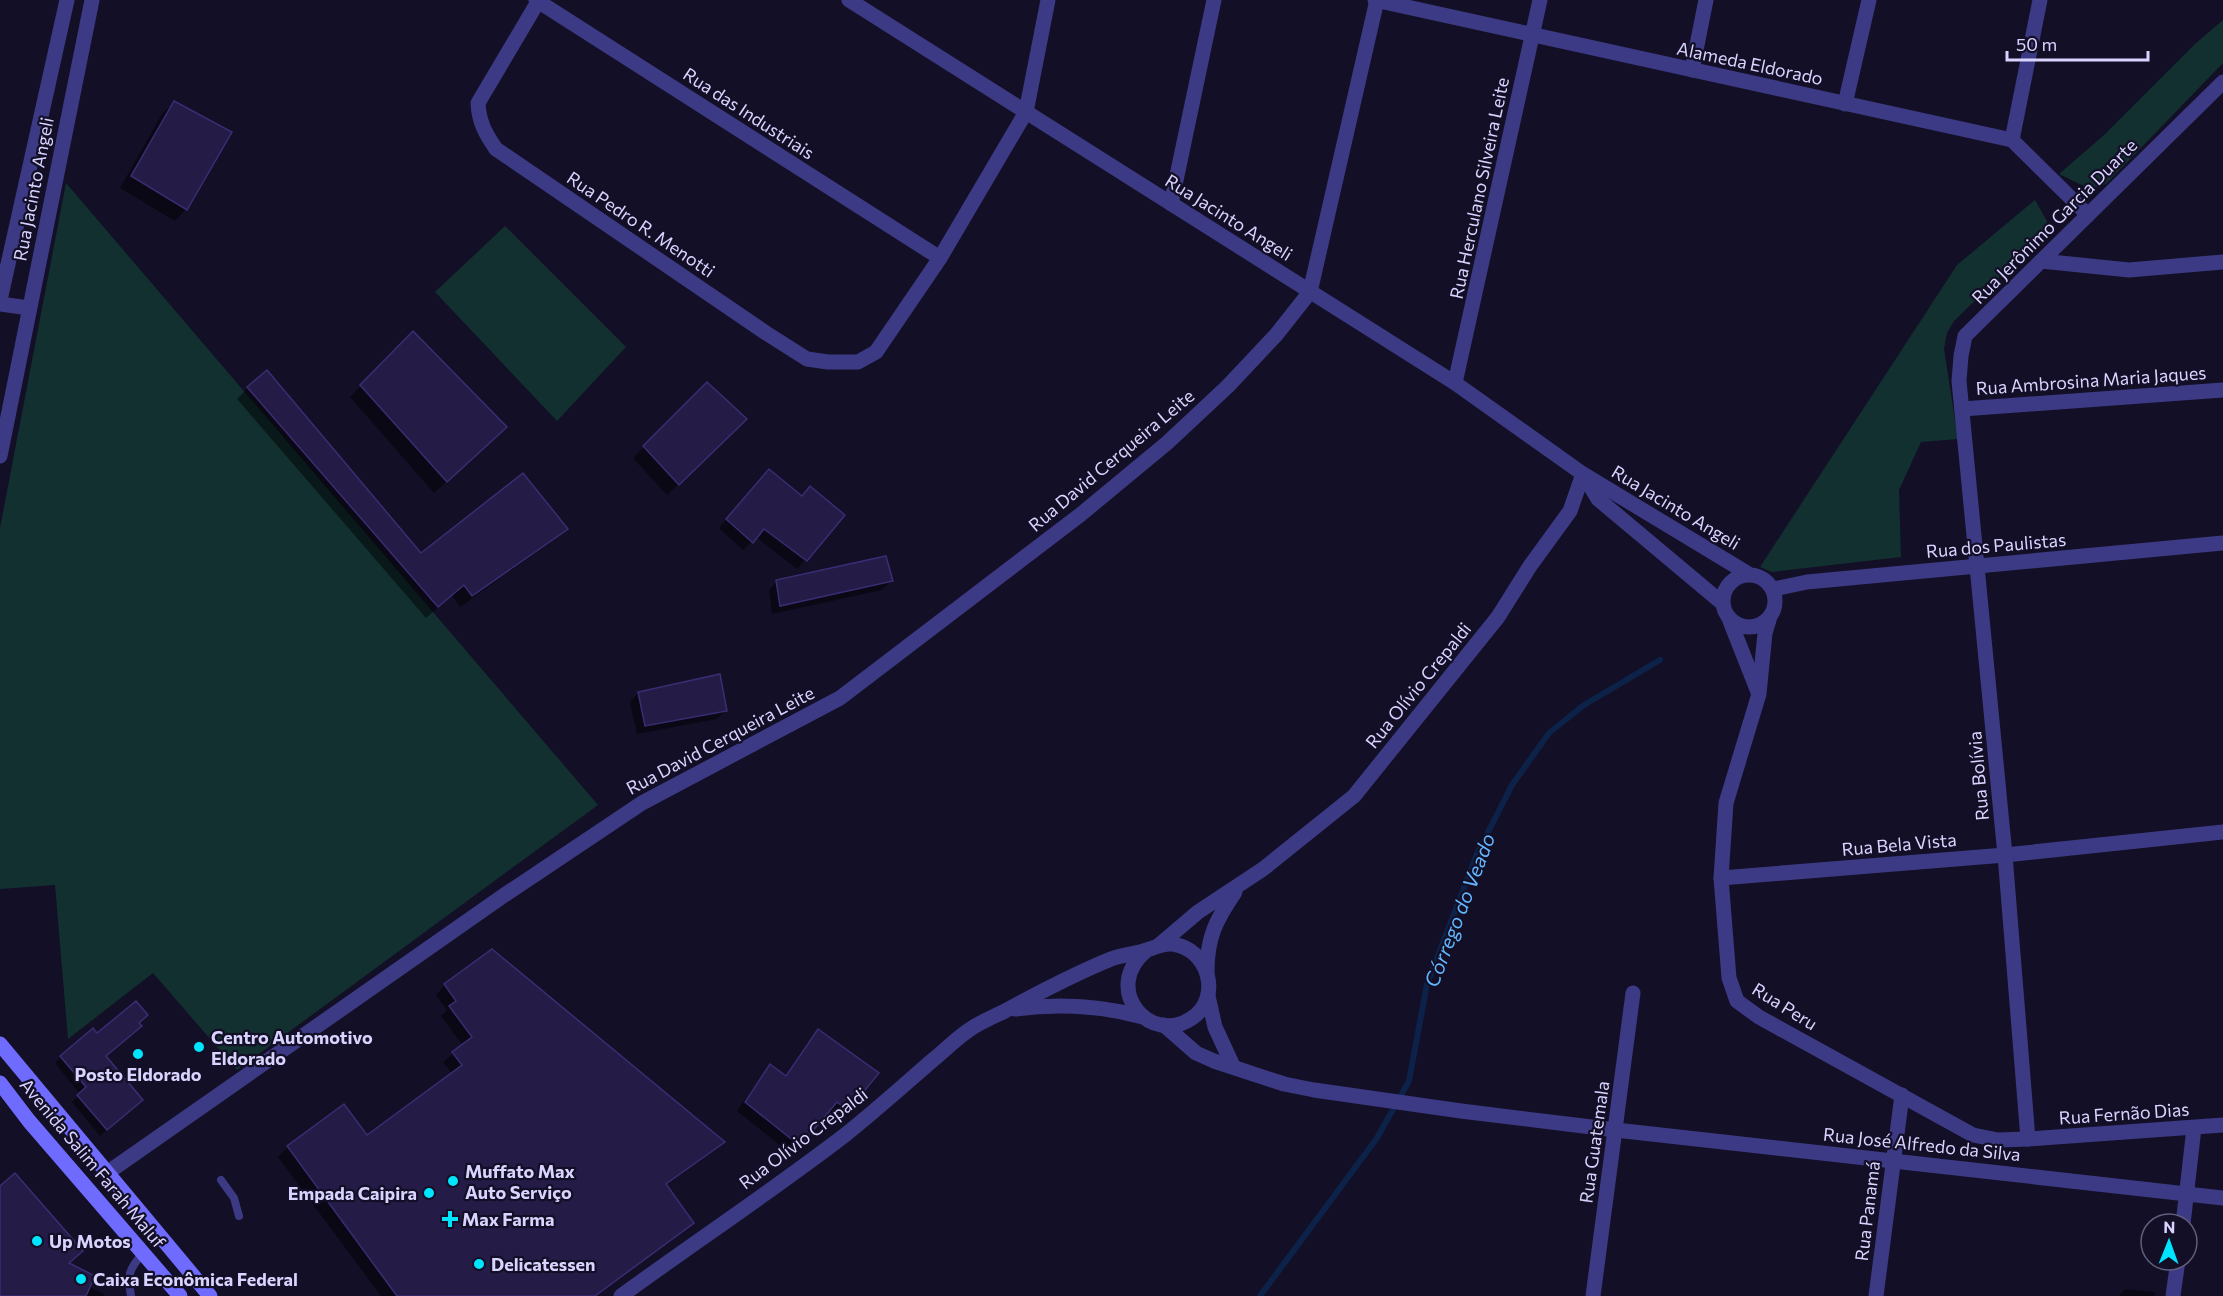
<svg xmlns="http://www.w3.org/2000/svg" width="2223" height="1296" viewBox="0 0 2223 1296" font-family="Commissioner,sans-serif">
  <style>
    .green { fill: #12302f }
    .shadow { fill: #0007 }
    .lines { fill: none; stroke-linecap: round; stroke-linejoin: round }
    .stream { stroke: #0c2248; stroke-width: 6 }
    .building { fill: #241b47; stroke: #3b2d73; stroke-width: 1.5 }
    .service { stroke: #3d3a85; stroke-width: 8 }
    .minor { stroke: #3d3a85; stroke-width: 15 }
    .tertiary { stroke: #3d3a85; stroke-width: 15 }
    .secondary { stroke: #6f6bff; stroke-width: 15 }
    .poi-dot { fill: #00e5ff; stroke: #130f26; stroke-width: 2 }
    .labels { text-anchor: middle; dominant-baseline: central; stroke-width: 4.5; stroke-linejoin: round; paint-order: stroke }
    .street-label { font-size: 18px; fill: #d9d4ff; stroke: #130f26 }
    .poi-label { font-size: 18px; font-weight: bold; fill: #d9d4ff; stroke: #130f26; text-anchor: start }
    .water-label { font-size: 20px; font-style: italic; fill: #62b6ff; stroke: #130f26 }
  </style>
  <rect width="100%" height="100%" fill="#130f26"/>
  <g class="green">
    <polygon points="2223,20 2223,63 2106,184 2090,189 2059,174 2103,136 2195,44"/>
    <polygon points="66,183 598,805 237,1070 153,973 68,1039 55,885 0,889 0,528"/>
    <polygon points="2035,200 2047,221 2045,233 1954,321 1947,333 1944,349 1958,439 1921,442 1899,490 1901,557 1772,572 1760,567 1957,265"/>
    <polygon points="505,226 626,347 557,421 435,292"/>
  </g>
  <g class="shadow">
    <polygon points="174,103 186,209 175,221 120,188 162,114"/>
    <polygon points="413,333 494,438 434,493 350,397"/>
    <polygon points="707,384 745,419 667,495 633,458"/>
    <polygon points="248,388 420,555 566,529 554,540 460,607 452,595 426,618 237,399"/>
    <polygon points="761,480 801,497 810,488 843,516 797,569 756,537 743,550 719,528"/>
    <polygon points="777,581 891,581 882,590 772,614 769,590"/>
    <polygon points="638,693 726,710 717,719 637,734 630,702"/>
    <polygon points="445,985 722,1142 713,1151 665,1186 693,1223 683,1232 596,1296 381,1296 278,1157 288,1147 344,1106 366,1137 452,1074 443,1062 463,1046 441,1016 447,1010 436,995"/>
    <polygon points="138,1023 140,1026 105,1057 135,1106 100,1136 72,1102 80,1094 55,1063 61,1057 97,1035"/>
    <polygon points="818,1030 847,1110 839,1118 828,1110 791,1154 737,1111 762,1075 770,1066 784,1077 810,1039"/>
    <polygon points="0,1188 88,1286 104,1294 103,1296 0,1296"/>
    <polygon points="2125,1289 2155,1292 2155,1296 2119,1296"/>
  </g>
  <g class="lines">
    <polyline class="stream" points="1260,1296 1377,1138 1409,1081 1427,984 1477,854 1512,785 1549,733 1584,705 1660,660"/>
  </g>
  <g class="building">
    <polygon points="174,101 232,132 187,210 131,176"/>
    <polygon points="413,331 507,427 447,482 360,385"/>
    <polygon points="267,370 421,553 523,473 568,529 472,596 464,585 438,607 247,387"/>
    <polygon points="707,382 747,419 679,485 643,446"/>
    <polygon points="769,469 802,496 810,486 845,515 807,561 764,529 753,543 726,519"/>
    <polygon points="886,556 893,581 780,606 776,580"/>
    <polygon points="720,674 727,711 645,726 638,692"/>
    <polygon points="492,949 725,1142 666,1184 694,1223 595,1296 397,1296 287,1146 344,1104 367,1135 462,1065 452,1052 472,1037 449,1006 456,1001 444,984"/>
    <polygon points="136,1001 148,1015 139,1023 142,1026 106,1056 143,1100 107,1130 77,1095 86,1087 60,1056 93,1028 97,1033"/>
    <polygon points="818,1029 879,1073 848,1111 837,1102 800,1146 745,1102 770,1064 786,1076"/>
    <polygon points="15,1173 83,1251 69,1263 95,1276 86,1296 0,1296 0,1186"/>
  </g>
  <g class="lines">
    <g class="service">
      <polyline points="221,1180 234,1198 239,1216"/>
      <path d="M 131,1296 C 127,1275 129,1269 143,1253"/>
    </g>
    <g class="minor">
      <polyline points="536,0 940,258"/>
      <path d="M 539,0 L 478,103 C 479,122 485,133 496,149 L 766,333 L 807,359 L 828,362 L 858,362 L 876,352 L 940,258 L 1026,112 L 1048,0"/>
      <polyline points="1375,0 2012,140 2088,215"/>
      <polyline points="1692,70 1706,0"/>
      <polyline points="1845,104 1869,0"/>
      <polyline points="2012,140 2040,0"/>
      <polyline points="1171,204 1214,0"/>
      <polyline points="2041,261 2129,270 2223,262"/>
      <polyline points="1455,383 1540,0"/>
      <polyline points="1962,409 2223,390"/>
      <circle cx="1749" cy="601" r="26"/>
      <polyline points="1774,589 1807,582 2223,543"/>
      <polyline points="1769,620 1765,633 1759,694 1726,803 1721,878 1729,978 1737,1001 1759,1017 1973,1135 1998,1140 2028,1139 2223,1125"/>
      <polyline points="1730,621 1758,692"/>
      <polyline points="1721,878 2005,855 2223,832"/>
      <polyline points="1208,996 1215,1027 1233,1066"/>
      <polyline points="1164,1025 1196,1053 1214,1061 1284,1084 1314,1090 1461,1111 1616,1130 2223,1198"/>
      <polyline points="2028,1139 2005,855 1959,381 1961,356 1965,336 2223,82"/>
      <polyline points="107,1173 506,894 642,803 840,698 1080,515 1167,443 1228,386 1276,335 1310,292 1377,0"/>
      <polyline points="2183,1224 2194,1128"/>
      <polyline points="1593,1296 1633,993"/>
      <polyline points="1876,1296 1902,1095"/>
      <polyline points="2173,1296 2178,1260"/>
    </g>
    <g class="tertiary">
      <polyline points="849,0 1455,383 1583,474 1747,573"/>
      <polyline points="0,300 67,0"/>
      <polyline points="0,304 29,308"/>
      <polyline points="0,456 92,0"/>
      <polyline points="1583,474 1598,499 1721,602"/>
      <polyline points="1158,946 1198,912 1263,869 1354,796 1498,617 1530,566 1570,511 1583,474"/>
      <path d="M 1207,972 C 1207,937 1216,920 1235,892"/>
      <path d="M 1015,1009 C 1060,1003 1100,1005 1143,1017"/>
      <path d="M 621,1296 C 695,1242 772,1191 845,1135 C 875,1111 905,1084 934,1059 C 946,1049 957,1038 969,1030 C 980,1022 993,1017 1005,1011 C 1040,992 1074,974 1111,959 C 1122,955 1134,954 1146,950 C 1155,948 1162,943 1172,944 C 1208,948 1223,997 1192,1018 C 1150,1047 1100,988 1147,950"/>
    </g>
    <g class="secondary">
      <polyline points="0,1044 210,1296"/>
      <polyline points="0,1083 29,1121 180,1296"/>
    </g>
  </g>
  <g class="poi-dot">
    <circle cx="199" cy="1047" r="6"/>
    <circle cx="138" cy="1054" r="6"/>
    <circle cx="453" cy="1181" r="6"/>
    <circle cx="429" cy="1193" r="6"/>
    <path d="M447 1210h6v6h6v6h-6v6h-6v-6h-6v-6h6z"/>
    <circle cx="37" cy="1241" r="6"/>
    <circle cx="479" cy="1264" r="6"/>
    <circle cx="81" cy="1279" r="6"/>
  </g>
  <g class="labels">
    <g class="street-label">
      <text transform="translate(1750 63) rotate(12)">Alameda Eldorado</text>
      <text transform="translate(749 113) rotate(33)">Rua das Industriais</text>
      <text transform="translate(1479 188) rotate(-78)">Rua Herculano Silveira Leite</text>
      <text transform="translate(33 189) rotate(-79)">Rua Jacinto Angeli</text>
      <text transform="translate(1229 217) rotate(32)">Rua Jacinto Angeli</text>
      <text transform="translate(2054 221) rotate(-45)">Rua Jerônimo Garcia Duarte</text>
      <text transform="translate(641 224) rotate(34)">Rua Pedro R. Menotti</text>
      <text transform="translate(2091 380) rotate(-4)">Rua Ambrosina Maria Jaques</text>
      <text transform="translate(1111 460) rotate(-40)">Rua David Cerqueira Leite</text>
      <text transform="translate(1676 507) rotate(31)">Rua Jacinto Angeli</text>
      <text transform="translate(1996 545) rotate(-5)">Rua dos Paulistas</text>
      <text transform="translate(1418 685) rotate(-51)">Rua Olívio Crepaldi</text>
      <text transform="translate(720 740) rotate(-28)">Rua David Cerqueira Leite</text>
      <text transform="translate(1978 776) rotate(-95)">Rua Bolívia</text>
      <text transform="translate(1899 844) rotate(-5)">Rua Bela Vista</text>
      <text transform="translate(1785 1006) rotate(32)">Rua Peru</text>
      <text transform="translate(2124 1113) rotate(-4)">Rua Fernão Dias</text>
      <text transform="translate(803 1138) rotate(-37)">Rua Olívio Crepaldi</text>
      <text transform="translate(1594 1142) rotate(-82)">Rua Guatemala</text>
      <text transform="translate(1922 1144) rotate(6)">Rua José Alfredo da Silva</text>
      <text transform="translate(93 1163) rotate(50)">Avenida Salim Farah Maluf</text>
      <text transform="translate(1867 1211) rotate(-83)">Rua Panamá</text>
    </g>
    <g class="poi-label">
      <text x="211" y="1037">Centro Automotivo<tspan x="211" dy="21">Eldorado</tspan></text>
      <text x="138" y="1074" text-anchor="middle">Posto Eldorado</text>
      <text x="465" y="1171">Muffato Max<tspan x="465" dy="21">Auto Serviço</tspan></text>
      <text x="417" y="1193" text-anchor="end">Empada Caipira</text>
      <text x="462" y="1219">Max Farma</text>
      <text x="49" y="1241">Up Motos</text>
      <text x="491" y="1264">Delicatessen</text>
      <text x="93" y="1279">Caixa Econômica Federal</text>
    </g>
    <g class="water-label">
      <text transform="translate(1459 910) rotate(-69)">Córrego do Veado</text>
    </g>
  </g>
  <g transform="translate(2169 1242) rotate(1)"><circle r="28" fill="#130f26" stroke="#625e7d" stroke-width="1.5"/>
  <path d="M0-4.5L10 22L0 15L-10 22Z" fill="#00e5ff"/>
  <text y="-9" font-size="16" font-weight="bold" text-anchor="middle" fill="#d9d4ff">N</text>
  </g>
  <path d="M2007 51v9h141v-9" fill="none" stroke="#d9d4ff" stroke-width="3"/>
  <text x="2016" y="51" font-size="18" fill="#d9d4ff" stroke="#130f26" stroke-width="4.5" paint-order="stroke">50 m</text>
</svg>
